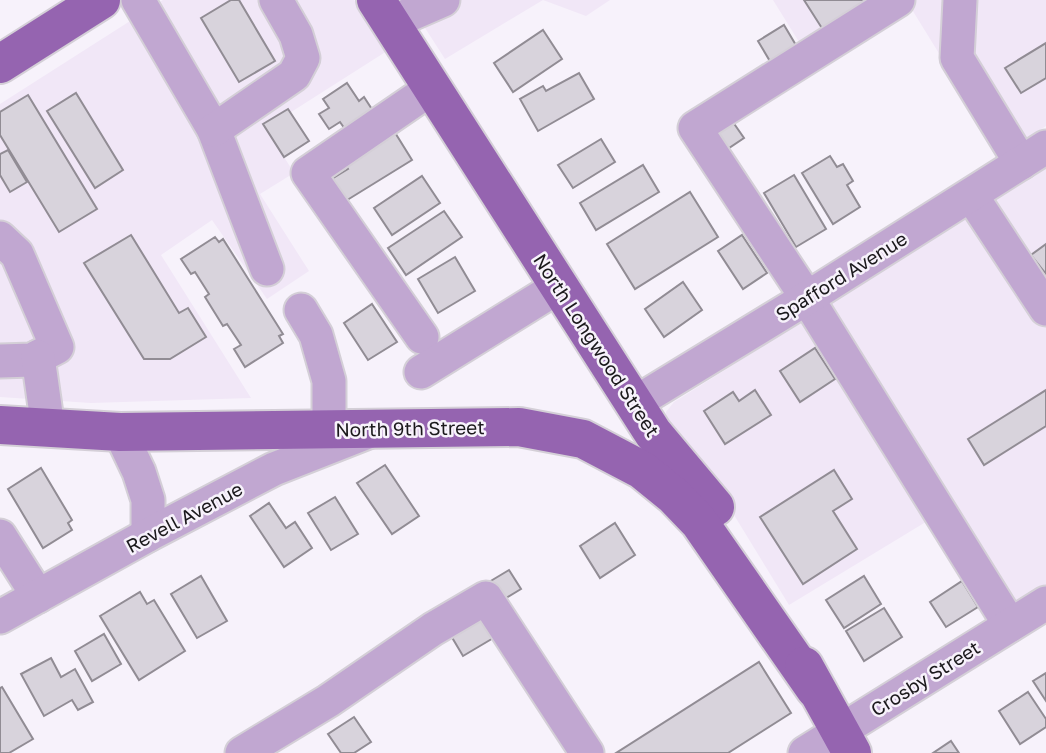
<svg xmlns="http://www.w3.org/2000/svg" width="1046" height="753" viewBox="0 0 1046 753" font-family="'Golos Text',sans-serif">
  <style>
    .built { fill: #f1e7f7 }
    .building { fill: #d8d3dc; stroke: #918c94; stroke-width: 2 }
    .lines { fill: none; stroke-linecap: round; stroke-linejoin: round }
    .minor-casing { stroke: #d4cfd7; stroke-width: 37 }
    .major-casing { stroke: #d4cfd7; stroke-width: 42 }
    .minor { stroke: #c1a7d1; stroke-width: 33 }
    .major { stroke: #9564b0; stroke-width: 38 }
    .labels { text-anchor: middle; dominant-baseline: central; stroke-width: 5; stroke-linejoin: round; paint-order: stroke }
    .street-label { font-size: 19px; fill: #1b191c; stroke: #f7f2fb }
  </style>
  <rect width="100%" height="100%" fill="#f7f2fb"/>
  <g class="built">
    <polygon points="163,0 354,0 387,51 266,128 294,173 260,194 309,271 267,299 212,220 161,255 251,398 91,403 0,397 0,104"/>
    <polygon points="407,0 610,0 586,16 543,0 445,59"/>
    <polygon points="773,0 1046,0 1046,126 1001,154 911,8 814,66"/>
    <polygon points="1046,168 1046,586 997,617 934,517 789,605 734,515 666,423 666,412 674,402"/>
  </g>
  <g class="building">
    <polygon points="231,0 239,0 275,61 239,82 201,18"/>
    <polygon points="804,0 878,0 825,33"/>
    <polygon points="784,25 800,52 774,68 758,41"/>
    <polygon points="543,30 562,59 513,92 494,63"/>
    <polygon points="1046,43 1046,78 1021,93 1005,68"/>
    <polygon points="579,73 594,99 538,131 520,99 543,86 546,91"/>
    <polygon points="347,83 359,101 364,97 375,114 347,132 340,122 329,129 319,114 329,108 323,99"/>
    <polygon points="76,93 123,170 95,188 47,111"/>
    <polygon points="28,95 97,209 59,232 0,135 0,112"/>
    <polygon points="288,109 309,141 284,157 263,124"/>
    <polygon points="728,115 744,138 723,152 707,129"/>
    <polygon points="394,131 412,160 344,202 330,180 348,169 344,162"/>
    <polygon points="601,139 615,162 573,188 558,165"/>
    <polygon points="8,150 27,182 10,192 0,175 0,154"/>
    <polygon points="830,156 837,167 843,164 853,181 847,185 860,207 833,224 802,173"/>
    <polygon points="643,165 659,192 596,230 580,203"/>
    <polygon points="794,175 826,229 796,247 764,193"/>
    <polygon points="422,176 440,203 392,235 374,208"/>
    <polygon points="690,192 718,237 635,289 607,244"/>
    <polygon points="444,211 462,237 406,275 388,248"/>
    <polygon points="131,235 179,313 188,308 206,337 170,359 144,359 84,263"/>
    <polygon points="742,235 767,273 743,289 718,251"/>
    <polygon points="215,237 219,242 223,239 283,334 279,336 283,343 245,367 234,349 241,345 227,324 223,326 205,297 209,294 195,272 191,274 181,259"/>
    <polygon points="1046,244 1046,274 1031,255"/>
    <polygon points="455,257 475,291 438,313 418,279"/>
    <polygon points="683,282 702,310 664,337 645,309"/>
    <polygon points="372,304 397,342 368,360 344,323"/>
    <polygon points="815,348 835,379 800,402 780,371"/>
    <polygon points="755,390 771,415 725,444 704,411 733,392 739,401"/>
    <polygon points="1046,390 1046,426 984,465 968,439"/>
    <polygon points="385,465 419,516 392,534 357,483"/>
    <polygon points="41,468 72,520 68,523 72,530 43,548 8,489"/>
    <polygon points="834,470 852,499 833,511 857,549 803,584 760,517"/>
    <polygon points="335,497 358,534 331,550 308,513"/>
    <polygon points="269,503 286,528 295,522 312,548 284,567 250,516"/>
    <polygon points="615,523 635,555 600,578 580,546"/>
    <polygon points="509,570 521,589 501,601 489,582"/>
    <polygon points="201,576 227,621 197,638 171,594"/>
    <polygon points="864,576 881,604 844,628 826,600"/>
    <polygon points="962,581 978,607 946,627 930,602"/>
    <polygon points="140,592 147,604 154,600 185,651 139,680 100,616"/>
    <polygon points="884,608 902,637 864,661 846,631"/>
    <polygon points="481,616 495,637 463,656 450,634"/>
    <polygon points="104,634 121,664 92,681 75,651"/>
    <polygon points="51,658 61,677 75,669 93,702 78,710 72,700 44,716 21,674"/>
    <polygon points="759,662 791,713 728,753 616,753"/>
    <polygon points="1046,673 1046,701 1033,681"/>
    <polygon points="2,687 33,739 9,753 0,753 0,688"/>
    <polygon points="1028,692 1046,719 1046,727 1020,744 999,711"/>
    <polygon points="354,717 371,742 354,753 341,753 328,734"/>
    <polygon points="951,741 959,753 933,753"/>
  </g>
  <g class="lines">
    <defs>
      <g id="minor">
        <polyline points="138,0 214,130 267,269"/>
        <polyline points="898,0 695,128 807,298 1010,625"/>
        <polyline points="960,0 957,58 1021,163"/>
        <polyline points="390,23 443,0"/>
        <polyline points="214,130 294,75 303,58 296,35 276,0"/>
        <polyline points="971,195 1046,309"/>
        <polyline points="0,238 17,254 57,347 32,360 0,361"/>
        <polyline points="301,310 316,335 329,381 329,430"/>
        <polyline points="422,337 308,173 432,88"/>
        <polyline points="38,357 48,428"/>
        <polyline points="421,372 558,287"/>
        <polyline points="635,403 807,298 1046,147"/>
        <polyline points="120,432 139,472 148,500 148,535"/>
        <polyline points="0,536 38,596"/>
        <polyline points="0,617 148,535 274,469 368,432"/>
        <polyline points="242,753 328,701 433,629 486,598 587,753"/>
        <polyline points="805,753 1046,603"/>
      </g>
      <g id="major">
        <polyline points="376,0 653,433 715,507"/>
        <polyline points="0,64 101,0"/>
        <polyline points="0,425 120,432 519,427 583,439 642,470 674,496 699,522 815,689"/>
        <polyline points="804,666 852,753"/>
      </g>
    </defs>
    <use href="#minor" class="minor-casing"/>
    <use href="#major" class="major-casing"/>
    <use href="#minor" class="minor"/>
    <use href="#major" class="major"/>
  </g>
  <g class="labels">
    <g class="street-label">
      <text transform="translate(841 276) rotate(-32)">Spafford Avenue</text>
      <text transform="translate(597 345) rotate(57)">North Longwood Street</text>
      <text transform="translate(410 428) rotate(-1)">North 9th Street</text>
      <text transform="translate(184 517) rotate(-28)">Revell Avenue</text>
      <text transform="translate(925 678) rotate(-32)">Crosby Street</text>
    </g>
  </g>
</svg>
